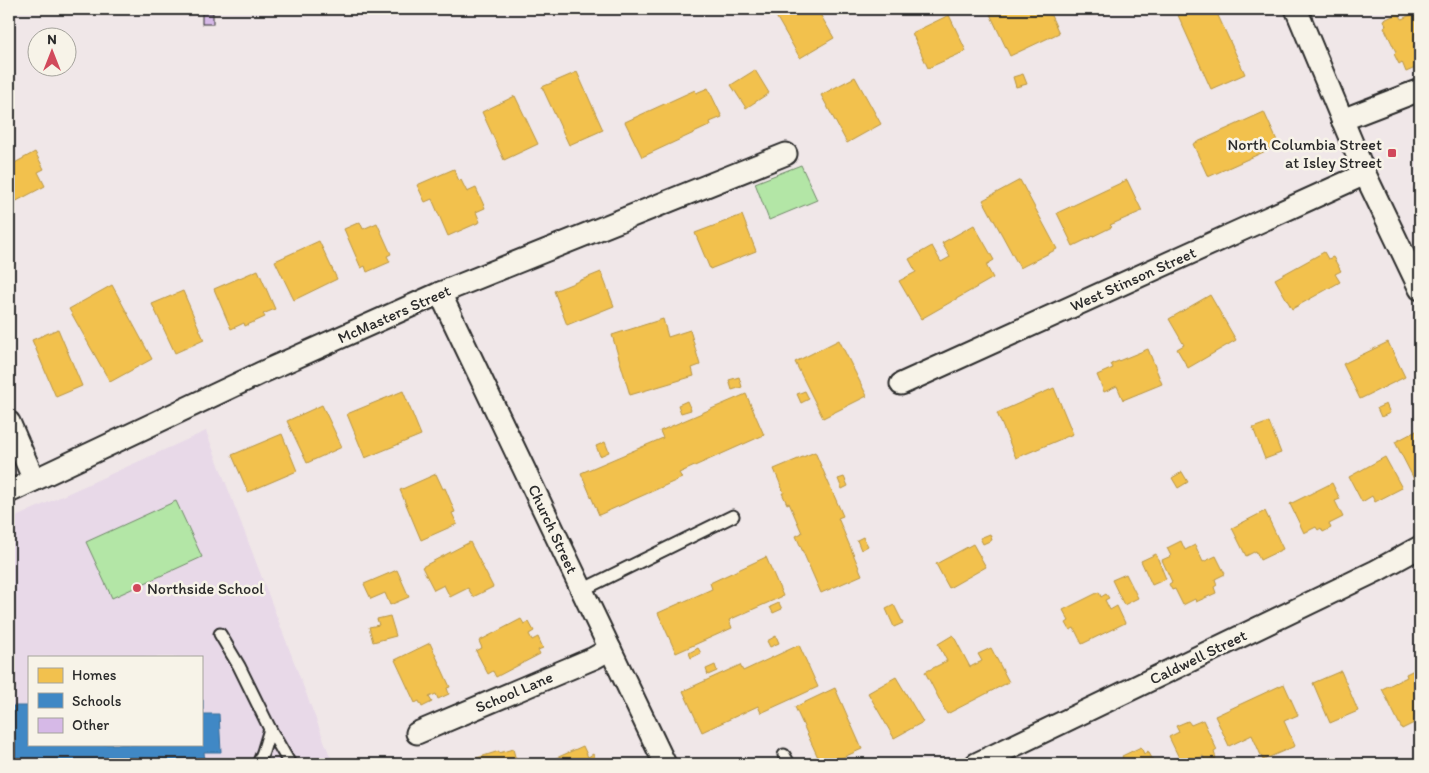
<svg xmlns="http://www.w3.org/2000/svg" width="1429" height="773" viewBox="0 0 1429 773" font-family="Itim,sans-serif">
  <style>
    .built { fill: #e8d9e8; fill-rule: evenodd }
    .green { fill: #b3e6a6; stroke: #6f8868 }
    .homes { fill: #f2c14e; stroke: #b69444 }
    .schools { fill: #3f88c5; stroke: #396c97 }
    .building { fill: #d6b9e7; stroke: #2b2b2b }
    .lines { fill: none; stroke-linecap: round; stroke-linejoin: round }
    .service-casing { stroke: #2b2b2b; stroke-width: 15 }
    .minor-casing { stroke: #2b2b2b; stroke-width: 25 }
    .service { stroke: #f7f3e8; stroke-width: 11 }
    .minor { stroke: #f7f3e8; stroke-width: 21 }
    .poi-dot { fill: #d1495b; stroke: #f7f3e8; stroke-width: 2 }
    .labels { text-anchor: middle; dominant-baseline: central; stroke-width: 5; stroke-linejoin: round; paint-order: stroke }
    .poi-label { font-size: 16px; fill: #2b2b2b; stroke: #f7f3e8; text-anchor: end }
    .street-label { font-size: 16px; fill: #2b2b2b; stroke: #f7f3e8 }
  </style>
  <rect width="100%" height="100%" fill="#f0e7e8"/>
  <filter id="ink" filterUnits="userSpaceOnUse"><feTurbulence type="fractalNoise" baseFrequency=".02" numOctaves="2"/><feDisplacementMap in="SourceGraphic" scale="10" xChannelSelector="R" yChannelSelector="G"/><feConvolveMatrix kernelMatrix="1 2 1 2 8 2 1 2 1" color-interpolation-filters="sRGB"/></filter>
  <g filter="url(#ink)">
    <path class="built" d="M 206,431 L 333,764 L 9,764 L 9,520 ZM 29,657 L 201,657 L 201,744 L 29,744 Z"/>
    <g class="green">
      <polygon points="801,165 817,200 769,220 755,183"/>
      <polygon points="176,501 202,557 112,598 86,542"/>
    </g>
    <g class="homes">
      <polygon points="777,9 817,9 834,38 800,58 773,11"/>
      <polygon points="1002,9 1048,9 1059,33 1010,56 990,14"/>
      <polygon points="1187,9 1215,9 1245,74 1211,89 1177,13"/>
      <polygon points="1399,13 1402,19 1414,13 1420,26 1420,66 1406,72 1402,62 1399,64 1394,54 1396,52 1384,27 1386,26 1384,20"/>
      <polygon points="949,15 966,51 928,68 912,33"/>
      <polygon points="755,70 769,93 746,108 731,85"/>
      <polygon points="577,72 603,130 569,145 542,87"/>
      <polygon points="1023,74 1027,84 1016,87 1013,77"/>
      <polygon points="855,77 881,124 847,143 821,95"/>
      <polygon points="708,88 722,117 710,122 711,125 642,157 625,122 695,90 696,93"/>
      <polygon points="515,96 538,144 504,160 482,112"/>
      <polygon points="1264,112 1279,145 1208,177 1193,144"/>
      <polygon points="35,152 44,169 38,172 45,186 9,205 9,166"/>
      <polygon points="454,169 459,181 461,180 467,192 476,188 485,208 476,212 480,222 448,236 432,199 425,202 417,185"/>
      <polygon points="1020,180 1057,249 1020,268 983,200"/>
      <polygon points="1127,180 1142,211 1110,225 1112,227 1073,246 1057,213"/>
      <polygon points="742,215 756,251 710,269 695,233"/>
      <polygon points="360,222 363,229 377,223 391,254 387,256 390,262 367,272 365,266 361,268 344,229"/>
      <polygon points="974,225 994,260 986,265 993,278 921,319 899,281 916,272 909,259 932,246 941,262 950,257 942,243"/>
      <polygon points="319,241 337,279 294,300 275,261"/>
      <polygon points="1324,252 1328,259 1333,257 1341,271 1335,274 1340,282 1292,309 1275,279"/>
      <polygon points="258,270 275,309 263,314 265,317 245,326 244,323 231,329 214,289"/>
      <polygon points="601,272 614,306 567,325 554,291"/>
      <polygon points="112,285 152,359 110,382 69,309"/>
      <polygon points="183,291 204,340 175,353 152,304"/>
      <polygon points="1210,295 1236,340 1188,368 1177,349 1184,345 1169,319"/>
      <polygon points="663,319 668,337 690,330 700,365 692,368 694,376 630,395 612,335"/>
      <polygon points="58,329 82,386 56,397 32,340"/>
      <polygon points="839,340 867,396 823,418 795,362"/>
      <polygon points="1388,342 1405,377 1360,399 1343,364"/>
      <polygon points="1148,349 1162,384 1123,400 1117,386 1104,392 1097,375 1113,368 1111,364"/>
      <polygon points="739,377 742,387 732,390 729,380"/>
      <polygon points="1054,388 1073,434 1016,458 997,413"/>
      <polygon points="403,391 421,435 365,458 347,414"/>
      <polygon points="805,391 809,399 801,403 797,394"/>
      <polygon points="746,394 764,435 679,473 682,478 599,515 581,473 663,438 660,431"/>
      <polygon points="687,401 691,410 681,413 678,405"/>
      <polygon points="1386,404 1390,413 1381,417 1377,408"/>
      <polygon points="322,405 342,447 307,463 287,421"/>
      <polygon points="1269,422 1281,453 1265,459 1253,428"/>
      <polygon points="1420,429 1420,481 1416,483 1395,442"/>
      <polygon points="282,434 297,471 248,492 232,455"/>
      <polygon points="605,442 609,452 600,456 596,446"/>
      <polygon points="815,452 843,516 838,518 862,575 821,593 796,536 802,533 789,503 787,504 782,493 784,493 774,469"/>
      <polygon points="1385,457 1402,488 1375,502 1372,496 1362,502 1349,477"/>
      <polygon points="1182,472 1188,482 1178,488 1172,478"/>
      <polygon points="436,474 443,489 445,488 455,512 452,513 457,524 421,540 400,490"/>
      <polygon points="844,477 848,486 842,489 838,479"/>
      <polygon points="1332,483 1340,499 1335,501 1343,517 1329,524 1331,528 1323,532 1321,528 1318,530 1316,527 1304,533 1290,504"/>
      <polygon points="1265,511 1283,549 1260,560 1256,551 1246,556 1232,528"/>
      <polygon points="990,534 992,540 983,544 980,538"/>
      <polygon points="863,537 868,546 861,550 857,540"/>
      <polygon points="1181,541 1185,550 1195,545 1203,562 1216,556 1225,574 1215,579 1217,585 1214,587 1216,593 1196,602 1195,599 1183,605 1175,589 1172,590 1169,584 1172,582 1162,560 1171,556 1167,548"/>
      <polygon points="470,542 493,587 473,597 468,588 450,597 444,585 434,590 422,567"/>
      <polygon points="973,544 986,567 949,588 936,564"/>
      <polygon points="1156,554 1166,579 1152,585 1141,561"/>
      <polygon points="766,557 783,596 729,620 732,628 676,653 658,613 712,589 710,583"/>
      <polygon points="397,570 409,597 390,605 385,593 371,599 364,584"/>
      <polygon points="1126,574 1138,598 1124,605 1112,580"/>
      <polygon points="1099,592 1101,597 1106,594 1109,598 1105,600 1110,610 1117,606 1125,623 1082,644 1074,628 1070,630 1066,623 1069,621 1063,610"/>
      <polygon points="779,603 782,609 773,613 770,607"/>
      <polygon points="894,605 903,623 894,627 886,609"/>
      <polygon points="390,616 396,636 373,642 369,627 379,625 377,619"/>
      <polygon points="521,619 524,624 529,622 534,631 529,634 532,640 538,637 543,648 538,650 540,654 496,677 493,671 488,674 476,651 482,648 479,641"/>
      <polygon points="953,635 970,667 982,661 978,654 991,648 1009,682 947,714 925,672 947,661 938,644"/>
      <polygon points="776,636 779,643 770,647 767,641"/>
      <polygon points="430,643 450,687 447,688 449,694 438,699 436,694 429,697 432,702 422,707 419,701 415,703 395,660"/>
      <polygon points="799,645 818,687 761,713 758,706 702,732 683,691 740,665 743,671"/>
      <polygon points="698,648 701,653 691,658 689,653"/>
      <polygon points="715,665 717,671 708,675 706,669"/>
      <polygon points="1420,667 1420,720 1402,729 1382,689 1407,677 1406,674"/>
      <polygon points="1341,671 1358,711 1330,723 1313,683"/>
      <polygon points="896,677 923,722 894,738 868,693"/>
      <polygon points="1284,684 1298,715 1284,721 1295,746 1263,760 1252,735 1229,746 1215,716"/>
      <polygon points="835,688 862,749 828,764 821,764 795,707"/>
      <polygon points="1203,720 1217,750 1214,752 1216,758 1206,763 1203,756 1186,764 1182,764 1169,737 1179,732 1176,726 1188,721 1191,725"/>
      <polygon points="583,746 588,757 593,754 598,764 543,764"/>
      <polygon points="1141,747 1144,754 1148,751 1155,764 1110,764 1123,758 1122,756"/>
      <polygon points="513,749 517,764 475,764 474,759 499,751 499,753"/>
      <polygon points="415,759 417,764 405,764"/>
    </g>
    <polygon class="schools" points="201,700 203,700 203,714 219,714 221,752 204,752 205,764 9,764 9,706 29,706 29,744 201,744"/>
    <rect class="building" x="202" y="13" width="11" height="11"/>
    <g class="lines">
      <defs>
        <g id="service">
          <polyline points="582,590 733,516"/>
          <polyline points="220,634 239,666 270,729 290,764"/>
          <polyline points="784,755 789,764"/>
          <polyline points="258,764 263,752 270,729"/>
        </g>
        <g id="minor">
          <polyline points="1296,9 1365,174 1420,289"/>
          <polyline points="1342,120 1420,90"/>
          <polyline points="440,293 665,764"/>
          <polyline points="901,384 1365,174"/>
          <polyline points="9,422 34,480"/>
          <polyline points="9,492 263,372 440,293 786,154"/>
          <polyline points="417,733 594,658 610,649"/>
          <polyline points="976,764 1376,571 1420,547"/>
        </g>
      </defs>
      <use href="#service" class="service-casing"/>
      <use href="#minor" class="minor-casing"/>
      <use href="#service" class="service"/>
      <use href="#minor" class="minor"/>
    </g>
  </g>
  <g class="poi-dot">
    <rect x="1387" y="148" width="10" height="10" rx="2.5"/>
    <circle cx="137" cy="588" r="5"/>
  </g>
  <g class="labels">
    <g class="poi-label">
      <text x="1382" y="144">North Columbia Street<tspan x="1382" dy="18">at Isley Street</tspan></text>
      <text x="147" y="588" text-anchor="start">Northside School</text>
    </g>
    <g class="street-label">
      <text transform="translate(1133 279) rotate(-24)">West Stinson Street</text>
      <text transform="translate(394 314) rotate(-24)">McMasters Street</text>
      <text transform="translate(553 529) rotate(65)">Church Street</text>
      <text transform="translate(1198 657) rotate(-26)">Caldwell Street</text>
      <text transform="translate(514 692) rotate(-23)">School Lane</text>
    </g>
  </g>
  <rect width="1429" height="773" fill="none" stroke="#f7f3e8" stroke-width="30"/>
  <rect x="15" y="15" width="1399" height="743" fill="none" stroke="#2b2b2b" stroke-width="2" filter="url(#ink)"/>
  <rect x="28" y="656" width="175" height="90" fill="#f7f3e8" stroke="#a5a39c"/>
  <rect x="38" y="668" width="25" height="15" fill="#f2c14e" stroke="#a5a39c"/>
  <text x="72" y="680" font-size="15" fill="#2b2b2b">Homes</text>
  <rect x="38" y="693" width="25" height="15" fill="#3f88c5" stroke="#a5a39c"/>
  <text x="72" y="706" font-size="15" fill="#2b2b2b">Schools</text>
  <rect x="38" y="718" width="25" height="15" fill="#d6b9e7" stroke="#a5a39c"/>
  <text x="72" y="730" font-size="15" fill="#2b2b2b">Other</text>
  <g transform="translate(52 52)"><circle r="24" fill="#f7f3e8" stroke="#a5a39c"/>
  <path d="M0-4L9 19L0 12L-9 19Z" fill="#d1495b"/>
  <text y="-8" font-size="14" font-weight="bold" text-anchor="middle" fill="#2b2b2b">N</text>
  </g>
</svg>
